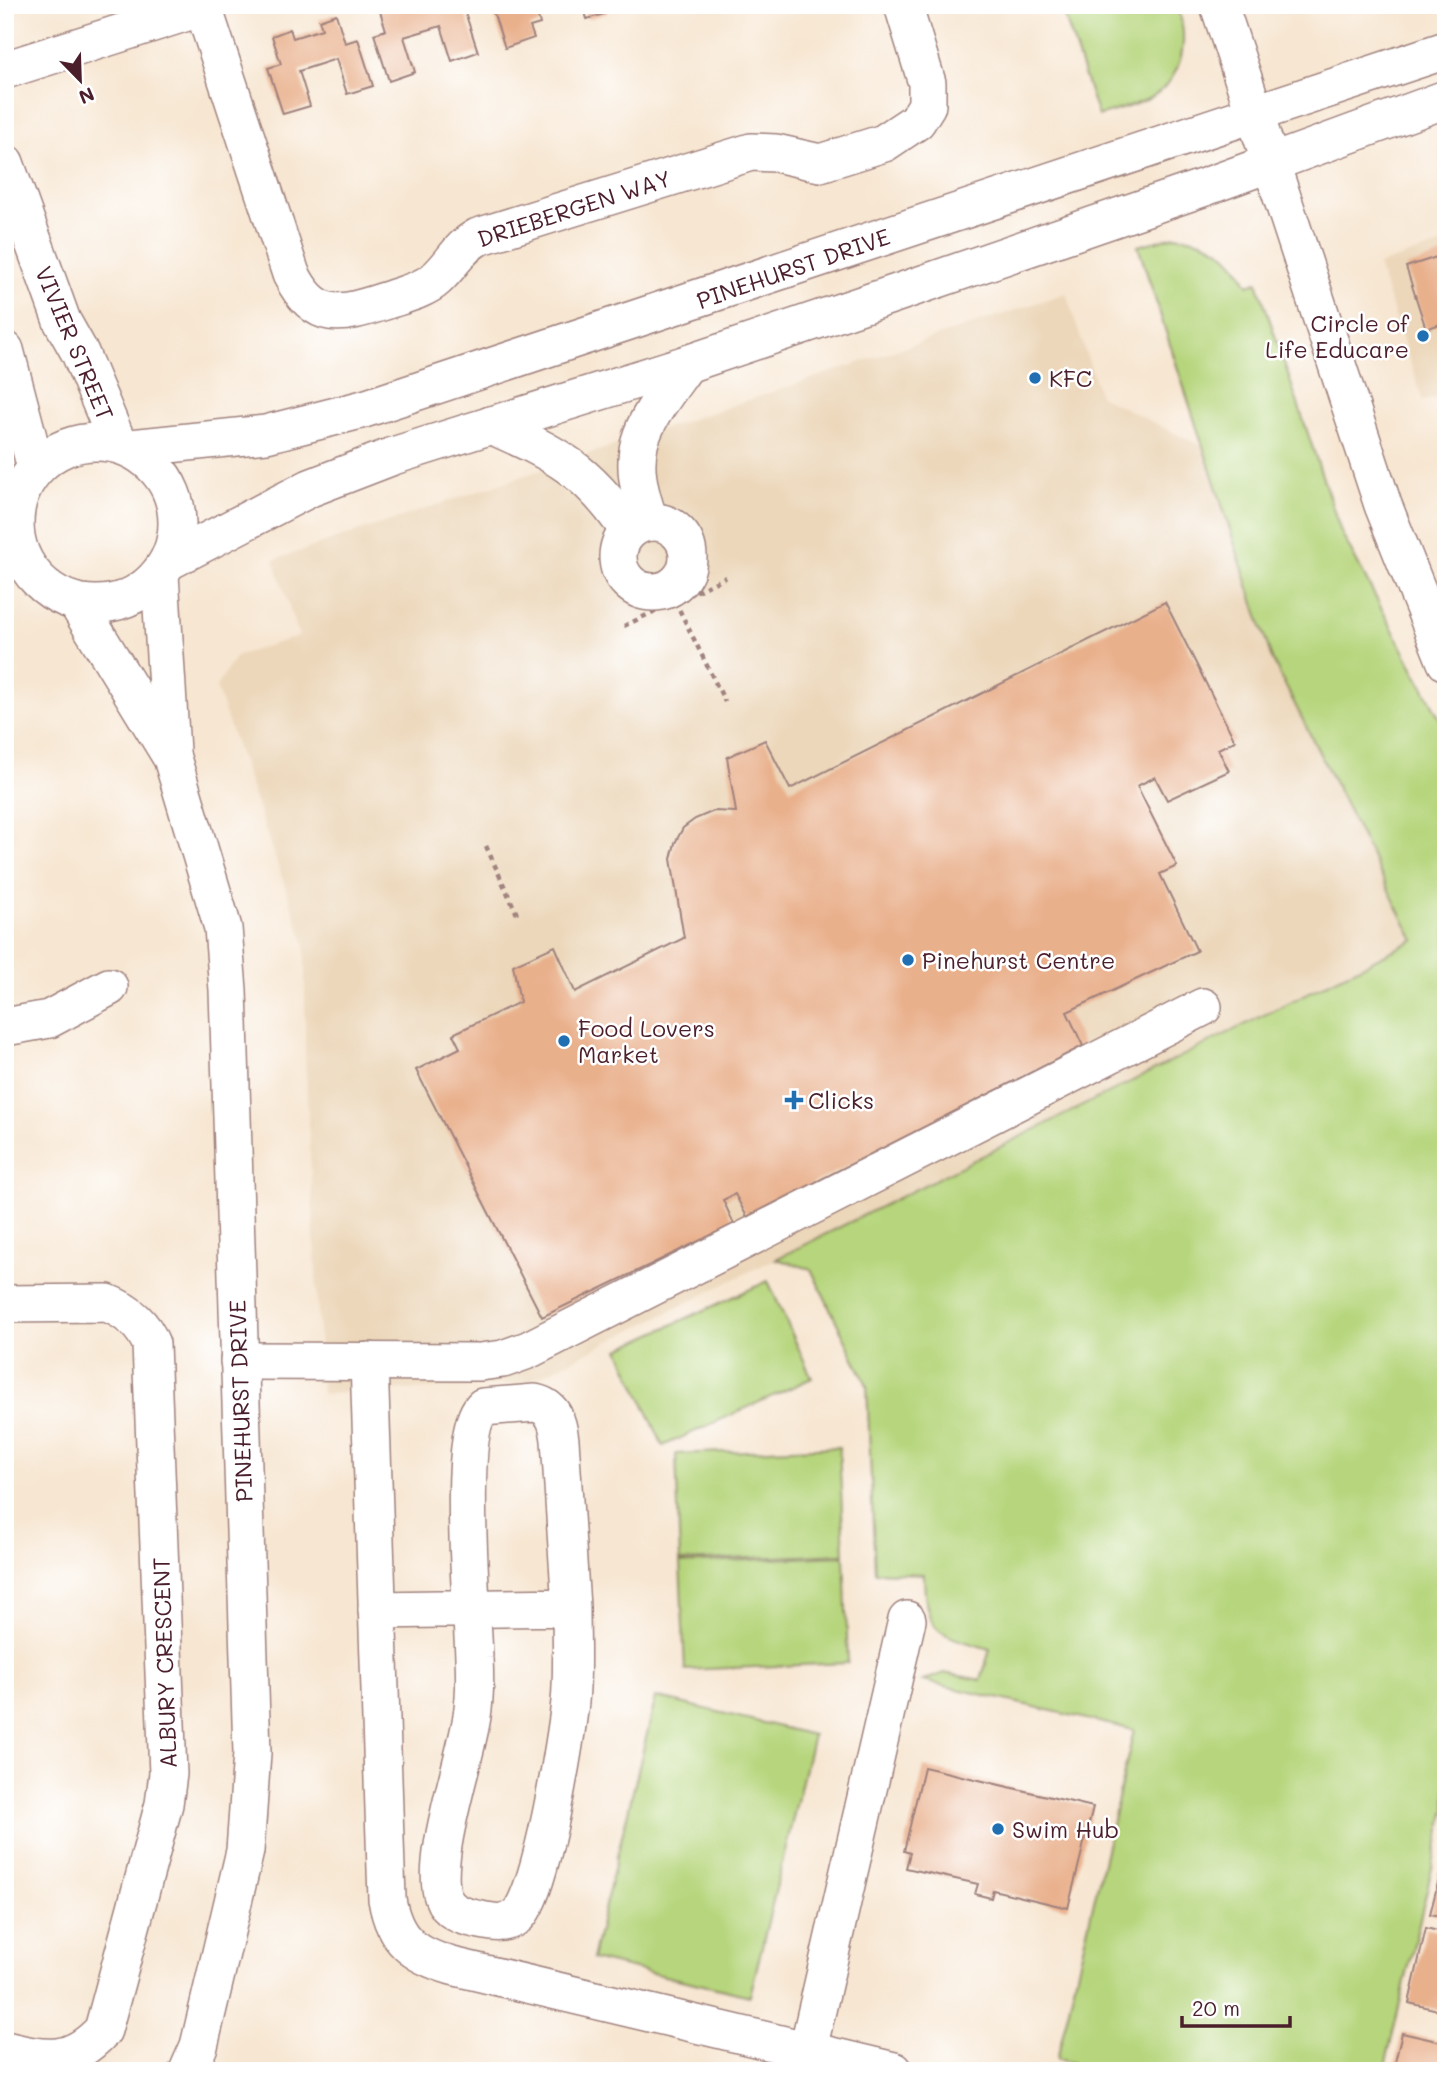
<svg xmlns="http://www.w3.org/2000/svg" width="1451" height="2076" viewBox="0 0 1451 2076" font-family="Mali,sans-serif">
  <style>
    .built { fill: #ecd7ba }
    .green { fill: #b6d57c; stroke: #807a54; stroke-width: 2 }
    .building { fill: #e9b08c }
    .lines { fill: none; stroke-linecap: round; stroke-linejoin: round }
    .minor-casing { stroke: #a0827e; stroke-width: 40 }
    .path { stroke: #a0827e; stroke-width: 4.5; stroke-dasharray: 5 5; stroke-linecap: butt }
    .minor { stroke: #fff; stroke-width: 37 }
    .poi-dot { fill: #1f6fb2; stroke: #fff; stroke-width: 2.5 }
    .labels { text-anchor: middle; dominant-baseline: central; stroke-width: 5; stroke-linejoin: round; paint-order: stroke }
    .street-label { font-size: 23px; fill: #4a1f2b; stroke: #fff }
    .poi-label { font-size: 23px; fill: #4a1f2b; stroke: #fff; text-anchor: start }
  </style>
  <rect width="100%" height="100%" fill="#fff"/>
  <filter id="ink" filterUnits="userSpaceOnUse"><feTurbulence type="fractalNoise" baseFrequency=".0143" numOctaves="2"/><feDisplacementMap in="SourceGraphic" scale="14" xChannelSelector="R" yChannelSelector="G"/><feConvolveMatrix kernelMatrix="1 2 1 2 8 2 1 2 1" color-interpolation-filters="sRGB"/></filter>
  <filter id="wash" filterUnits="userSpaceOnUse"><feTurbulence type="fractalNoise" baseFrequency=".00686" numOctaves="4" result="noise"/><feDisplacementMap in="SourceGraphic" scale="28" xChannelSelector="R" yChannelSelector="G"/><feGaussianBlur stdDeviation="1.57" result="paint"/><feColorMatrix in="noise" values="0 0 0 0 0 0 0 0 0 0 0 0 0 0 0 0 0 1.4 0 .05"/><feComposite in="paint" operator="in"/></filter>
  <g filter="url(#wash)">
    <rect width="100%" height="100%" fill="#f7e6d1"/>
    <g class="built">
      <polygon points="1446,243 1446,394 1423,401 1378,265"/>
      <polygon points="1066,293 1100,396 1201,446 1272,660 1414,940 524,1384 322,1394 305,1057 305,944 216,687 236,656 299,636 274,560"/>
    </g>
    <g class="green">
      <path d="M 1061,5 L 1177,5 C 1190,41 1183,82 1146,100 C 1131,107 1113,111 1098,116 Z"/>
      <path d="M 1175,236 C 1212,239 1232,253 1248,285 L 1257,282 L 1341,532 L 1446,730 L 1446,1809 L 1384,2071 L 1071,2071 L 1073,2063 L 1057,2059 L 1134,1730 L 923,1681 L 944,1673 L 981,1680 L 990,1649 C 937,1634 925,1634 924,1574 L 875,1572 L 867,1385 L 811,1269 L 776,1259 L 1414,940 L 1272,659 L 1138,246 Z"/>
      <polygon points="768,1281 812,1378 663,1446 619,1349"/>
      <polygon points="839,1447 844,1554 680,1561 676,1454"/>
      <polygon points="844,1556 848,1663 685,1670 680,1563"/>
      <polygon points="656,1697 813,1735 750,1996 592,1959"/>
    </g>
    <g id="blocks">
      <g class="building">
        <polygon points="378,5 449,5 450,10 463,6 478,52 452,61 441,26 404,37 415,72 389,81 374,34 386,30"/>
        <polygon points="491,5 535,5 540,24 530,27 534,38 505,48"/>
        <polygon points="573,5 605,5 607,13 587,19 584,9 575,12"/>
        <polygon points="336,14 345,43 358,39 373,86 347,94 336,59 299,71 310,106 283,114 268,68 281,64 272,36 290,29 293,38 322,29 319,20"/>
        <polygon points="1446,254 1446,322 1426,329 1406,267"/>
        <polygon points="1165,602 1235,741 1218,749 1229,771 1167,800 1155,777 1137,786 1177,866 1160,874 1197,951 1067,1012 1083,1046 747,1217 735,1194 723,1200 734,1224 542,1317 416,1070 460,1048 453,1034 520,1002 513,965 555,946 575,992 684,938 671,859 675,843 683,828 695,819 714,811 736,812 727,757 765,740 790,789"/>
        <polygon points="924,1767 1093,1807 1068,1908 993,1890 991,1898 975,1894 978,1884 906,1868 910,1853 904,1851"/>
        <polygon points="1446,1852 1446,1917 1430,1914"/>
        <polygon points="1426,1928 1446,1933 1446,2012 1409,2003"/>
        <polygon points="1402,2033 1446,2043 1446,2071 1393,2071"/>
      </g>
    </g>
  </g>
  <g filter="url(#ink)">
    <use href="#blocks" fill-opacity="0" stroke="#a0827e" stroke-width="2"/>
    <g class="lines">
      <defs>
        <g id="minor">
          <polyline points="1219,5 1383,505 1446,662"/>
          <path d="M 203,7 L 291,274 C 317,326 344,314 391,299 C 406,294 425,289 436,279 C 452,265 459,247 478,237 L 751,152 L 776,153 L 820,163 L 884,143 L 917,121 L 927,105 L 927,83 L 903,5"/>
          <polyline points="5,70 209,5"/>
          <polyline points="5,163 62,321 80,353 118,444"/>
          <polyline points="5,350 36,468"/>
          <path d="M 491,425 C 557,454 588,470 629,531"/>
          <circle cx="96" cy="523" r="81"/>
          <polyline points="131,448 266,434 364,409 1446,50"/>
          <path d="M 650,522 C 621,446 643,425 687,364"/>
          <circle cx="653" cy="557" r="35"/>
          <polyline points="169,561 310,488 393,456 687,364 897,293 1205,187 1446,99"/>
          <polyline points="160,575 171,752"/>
          <polyline points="77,603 172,758 223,928 228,990 252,1753 245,1851 199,2046 188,2071"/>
          <polyline points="5,1027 49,1019 109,987"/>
          <path d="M 5,1304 L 107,1303 C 127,1311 143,1324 151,1344 L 168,1774 L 164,1804 L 103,2030 C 71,2065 48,2060 5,2050"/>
          <polyline points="239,1361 480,1362 503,1359 528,1350 1203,1007"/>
          <path d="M 369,1361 L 387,1899 C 394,1941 414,1955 452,1966 L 894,2071"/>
          <path d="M 377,1610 L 571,1607 C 571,1638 573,1671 570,1702 C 566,1739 541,1896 517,1916 C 504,1926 491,1922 476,1919 C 462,1916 448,1912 443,1897 C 430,1859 466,1759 472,1716 C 475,1697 475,1676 474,1658 C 473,1615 455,1432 483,1407 L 535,1403 C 554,1407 558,1423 560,1440 L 571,1607"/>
          <polyline points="803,2071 907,1620"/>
        </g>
      </defs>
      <use href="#minor" class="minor-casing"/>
      <g class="path">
        <polyline points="675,601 725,702"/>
        <polyline points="624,626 726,577"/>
        <polyline points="486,846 517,914"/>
      </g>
      <use href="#minor" class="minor"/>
    </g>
  </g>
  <g class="poi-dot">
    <circle cx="1423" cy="336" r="7"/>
    <circle cx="1035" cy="378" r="7"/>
    <circle cx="908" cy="960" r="7"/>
    <circle cx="564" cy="1041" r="7"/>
    <path d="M790.5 1089.5h7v7h7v7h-7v7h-7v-7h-7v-7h7z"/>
    <circle cx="998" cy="1829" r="7"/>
  </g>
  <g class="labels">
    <g class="street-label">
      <text transform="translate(574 208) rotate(-18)">DRIEBERGEN WAY</text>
      <text transform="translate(793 268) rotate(-19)">PINEHURST DRIVE</text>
      <text transform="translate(75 343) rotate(67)">VIVIER STREET</text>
      <text transform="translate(240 1401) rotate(-92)">PINEHURST DRIVE</text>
      <text transform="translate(164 1663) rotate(-92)">ALBURY CRESCENT</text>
    </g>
    <g class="poi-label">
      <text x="1409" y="323" text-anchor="end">Circle of<tspan x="1409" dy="26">Life Educare</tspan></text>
      <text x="1049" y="378">KFC</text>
      <text x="922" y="960">Pinehurst Centre</text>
      <text x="578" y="1028">Food Lovers<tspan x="578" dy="26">Market</tspan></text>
      <text x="808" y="1100">Clicks</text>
      <text x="1012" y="1829">Swim Hub</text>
    </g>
  </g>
  <rect width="1451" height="2076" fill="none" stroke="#fff" stroke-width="28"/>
  <g transform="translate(80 80) rotate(157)" stroke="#ffffff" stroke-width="5" paint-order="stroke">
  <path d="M0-5L12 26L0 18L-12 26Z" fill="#4a1f2b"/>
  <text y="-10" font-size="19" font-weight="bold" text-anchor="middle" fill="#4a1f2b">N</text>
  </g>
  <path d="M1182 2016v10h108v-10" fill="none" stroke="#4a1f2b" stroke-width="3.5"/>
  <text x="1192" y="2016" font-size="21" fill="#4a1f2b" stroke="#ffffff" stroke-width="5" paint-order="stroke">20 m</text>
</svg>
